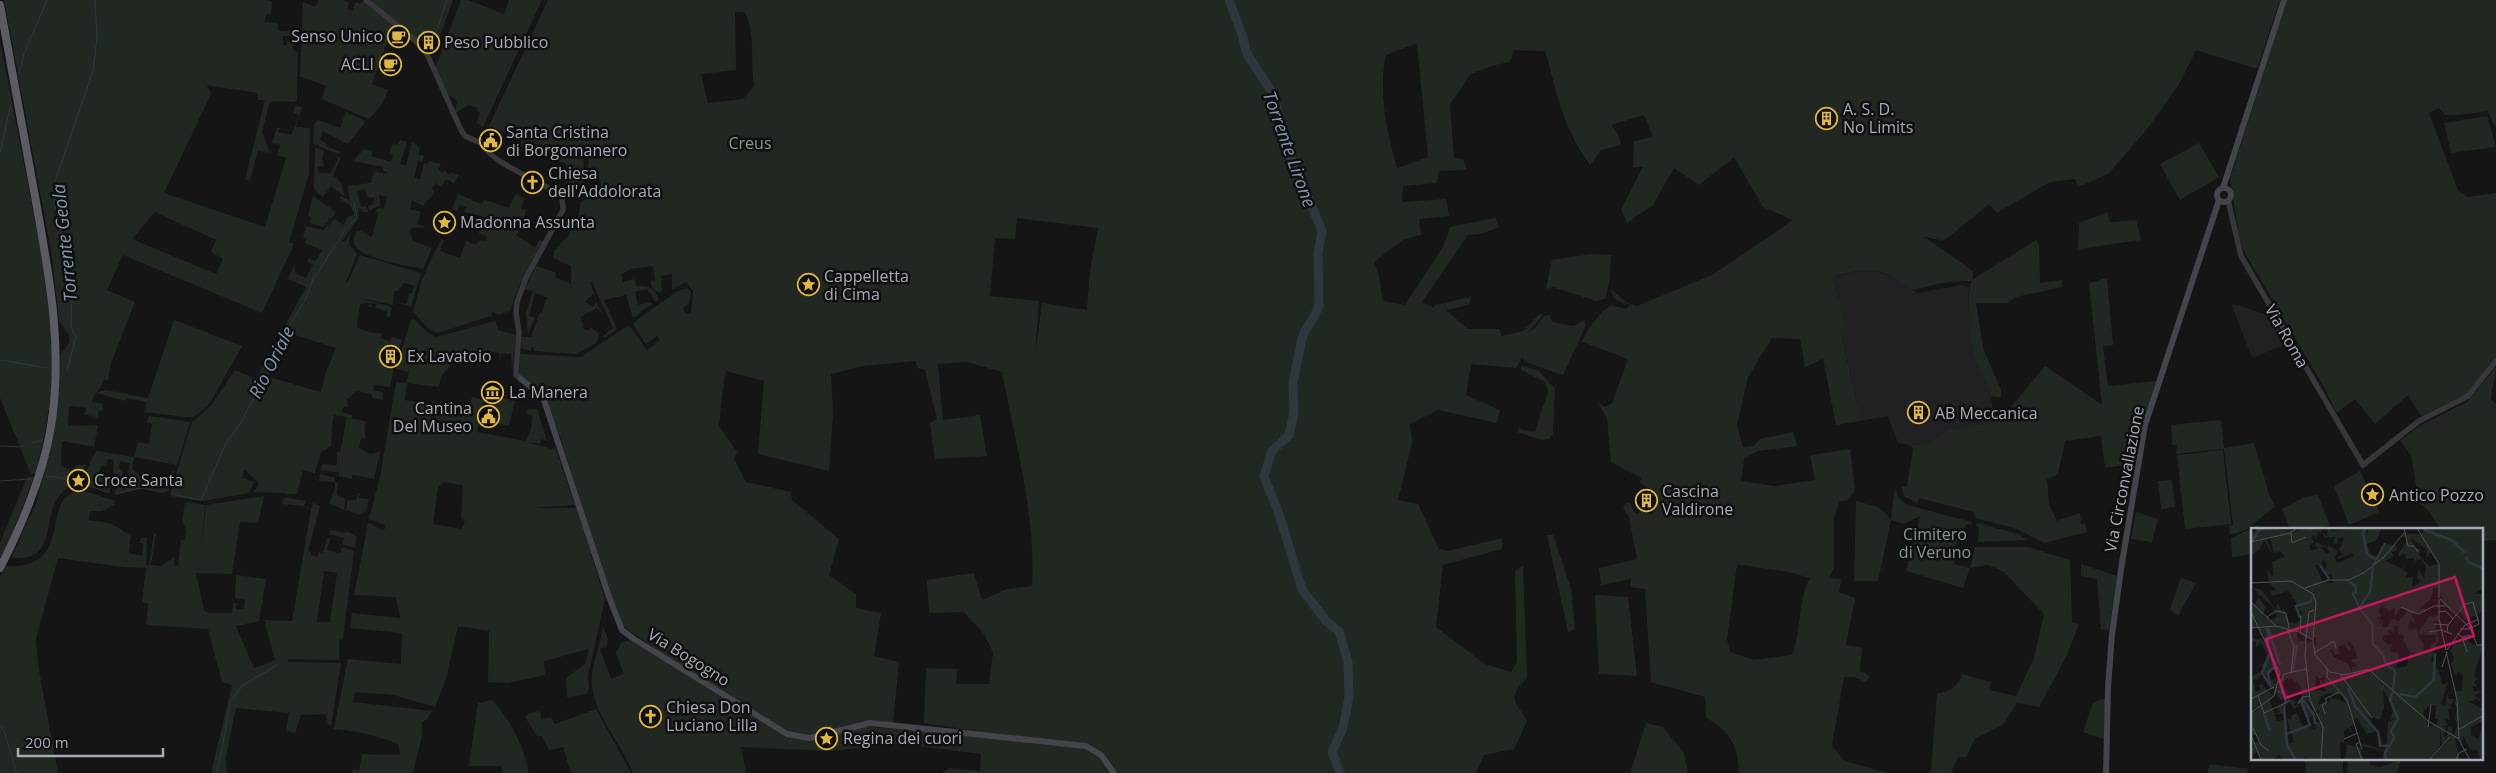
<svg xmlns="http://www.w3.org/2000/svg" width="2496" height="773" viewBox="0 0 2496 773" font-family="'Open Sans',sans-serif">
  <style>
    .built { fill: #212123 }
    .green { fill: #212822; fill-rule: evenodd }
    .lines { fill: none; stroke-linecap: round; stroke-linejoin: round }
    .stream { stroke: #2f363e; stroke-width: 1 }
    .river { stroke: #2f363e; stroke-width: 9 }
    .tertiary { stroke: #36363b; stroke-width: 5.5 }
    .secondary { stroke: #44454b; stroke-width: 6 }
    .trunk { stroke: #5a5c62; stroke-width: 8 }
    .labels { text-anchor: middle; dominant-baseline: central; stroke-width: 5; stroke-linejoin: round; paint-order: stroke }
    .poi-label { font-size: 16px; fill: #a8abb5; stroke: #101011; text-anchor: start }
    .park-label { font-size: 16px; fill: #819e85; stroke: #101011 }
    .street-label { font-size: 16px; fill: #a8abb5; stroke: #101011 }
    .water-label { font-size: 18px; font-style: italic; fill: #8296ad; stroke: #101011 }
    .inset-river { fill: none; stroke: #2f363e; stroke-width: 2.5 }
    .inset-road { fill: none; stroke: #505156; stroke-width: 1 }
    .view { fill: #c2185b; fill-opacity: 0.15; stroke: #c2185b; stroke-width: 2.5 }
    .inset-edge { fill: none; stroke: #a8abb5; stroke-width: 2.5 }
  </style>
  <rect width="100%" height="100%" fill="#151516"/>
  <g class="built">
    <polygon points="1860,270 1872,270 1897,278 1917,293 1960,285 1969,287 1968,304 1971,335 1978,364 1986,379 1991,396 1994,420 1991,423 1950,429 1931,442 1911,445 1898,443 1888,416 1861,421 1840,328 1846,326 1832,278"/>
    <polygon points="2231,303 2273,317 2289,343 2252,358"/>
  </g>
  <g class="green">
    <path d="M 4,0 L 266,0 L 272,1 L 271,14 L 266,14 L 265,22 L 278,23 L 278,31 L 301,31 L 300,37 L 283,36 L 283,45 L 287,45 L 287,41 L 294,42 L 293,50 L 298,52 L 297,100 L 294,102 L 273,101 L 269,105 L 262,131 L 270,153 L 258,150 L 250,181 L 245,179 L 265,100 L 258,100 L 258,93 L 207,85 L 211,94 L 164,193 L 265,227 L 286,158 L 277,155 L 280,145 L 272,143 L 277,128 L 280,128 L 278,132 L 291,135 L 299,116 L 293,113 L 295,106 L 302,107 L 296,127 L 310,128 L 309,174 L 289,242 L 294,244 L 262,313 L 123,255 L 107,290 L 135,302 L 111,363 L 108,381 L 104,379 C 101,389 94,392 92,402 L 103,404 L 102,411 L 99,411 L 98,417 L 85,415 L 86,408 L 69,406 L 68,426 L 98,425 L 94,447 L 62,441 L 61,466 L 72,470 L 77,465 L 87,465 L 79,478 L 77,478 L 76,482 C 69,483 68,486 64,491 C 38,513 62,562 11,558 L 37,501 L 48,457 L 59,393 L 61,354 L 70,341 L 68,334 L 59,321 L 52,256 ZM 155,212 L 216,240 L 211,252 L 223,259 L 216,274 L 132,239 Z"/>
    <polygon points="319,0 343,0 349,3 347,9 352,11 356,2 360,4 363,1 395,27 390,39 388,39 372,84 388,90 382,104 369,119 322,99 326,86 300,76 303,2 315,7"/>
    <polygon points="370,0 453,0 438,41 431,48 423,45"/>
    <polygon points="461,0 468,0 504,14 509,0 542,0 483,127 476,123 480,113 477,111 477,108 468,105 455,114 457,101 443,91 434,71"/>
    <path d="M 548,0 L 2280,0 L 2257,69 L 2196,50 L 2178,86 L 2144,133 L 2108,174 L 2078,187 L 2075,179 L 2050,182 L 1997,213 L 1989,204 L 1944,241 L 1925,237 L 1974,272 L 1972,280 L 2036,240 L 2039,244 L 2040,283 L 2062,280 L 2062,287 L 2016,297 L 2007,303 L 1976,303 L 1983,348 L 2001,390 L 2001,397 L 1991,396 C 1987,384 1981,374 1977,363 C 1968,337 1966,307 1971,281 L 1948,282 L 1911,290 C 1887,267 1863,266 1832,278 L 1846,326 L 1840,329 L 1861,421 L 1836,425 L 1823,359 L 1805,367 L 1800,339 L 1772,338 L 1748,377 L 1737,426 L 1743,447 L 1754,446 L 1760,439 L 1793,432 L 1797,446 L 1758,451 L 1744,459 L 1741,481 L 1774,486 L 1815,480 L 1810,455 L 1850,449 L 1855,491 L 1848,500 L 1840,501 L 1834,517 L 1834,568 L 1828,578 L 1841,579 L 1839,592 L 1855,598 L 1846,645 L 1862,648 L 1860,671 L 1870,676 L 1866,682 L 1855,677 L 1844,677 L 1832,746 L 1845,761 L 1888,773 L 1739,773 C 1738,743 1730,733 1706,717 L 1705,697 L 1651,682 L 1645,589 L 1630,587 L 1631,579 L 1601,585 L 1599,568 L 1637,559 L 1629,517 L 1623,508 L 1626,503 L 1630,503 L 1633,508 L 1632,510 L 1638,514 L 1641,509 L 1652,515 L 1659,503 L 1649,497 L 1653,490 L 1640,483 L 1641,478 L 1611,462 L 1607,418 L 1598,403 L 1605,407 L 1612,403 L 1628,359 L 1582,342 C 1589,327 1597,315 1611,305 L 1626,309 L 1630,305 C 1620,301 1612,302 1611,289 L 1627,303 L 1637,306 L 1714,274 L 1793,220 L 1763,207 L 1734,157 L 1699,185 L 1674,168 L 1653,205 L 1627,223 L 1621,209 L 1643,167 L 1633,167 L 1634,141 L 1653,137 L 1644,115 L 1611,125 L 1618,134 L 1621,145 L 1601,150 L 1590,165 C 1562,126 1558,96 1545,51 L 1514,50 L 1510,62 L 1495,65 L 1471,74 L 1450,104 L 1454,158 L 1463,159 L 1467,170 L 1439,171 L 1437,183 L 1403,186 L 1402,202 L 1446,199 L 1449,216 L 1419,219 L 1421,235 L 1404,239 L 1374,262 L 1378,271 L 1383,301 L 1405,305 L 1444,245 L 1450,227 L 1495,218 L 1499,227 L 1481,234 L 1468,235 L 1422,302 L 1434,308 L 1435,305 L 1471,297 L 1469,305 L 1446,310 L 1468,329 L 1499,329 L 1502,336 L 1523,331 L 1540,314 L 1543,315 L 1528,332 L 1536,327 L 1544,316 L 1550,315 L 1552,322 L 1574,326 L 1583,320 L 1586,325 L 1563,375 L 1526,362 L 1522,358 L 1516,368 L 1471,364 L 1466,395 L 1500,410 L 1497,423 L 1438,410 L 1410,424 L 1412,443 L 1398,500 L 1418,504 L 1439,549 L 1448,551 L 1502,538 L 1502,549 L 1443,565 L 1436,627 L 1485,664 L 1511,672 L 1517,662 L 1515,571 L 1523,565 L 1527,678 C 1507,699 1514,699 1527,721 L 1514,749 L 1484,755 L 1476,773 L 943,773 L 949,768 L 980,771 L 981,754 L 901,744 L 830,751 L 741,747 L 746,773 L 633,773 C 621,740 589,712 592,675 C 594,658 601,642 603,626 L 608,639 L 606,647 L 600,649 L 611,679 L 624,674 L 616,653 L 621,643 L 630,640 L 763,723 L 787,736 L 800,740 L 814,740 L 866,727 L 1008,736 L 924,723 L 926,668 L 957,669 L 956,684 L 989,684 L 993,652 L 984,634 L 964,612 L 929,613 L 927,580 L 974,573 L 982,600 L 1007,589 L 1032,586 C 1036,514 1015,442 1002,372 L 967,362 L 938,364 L 943,420 L 980,415 L 987,456 L 935,459 L 930,423 L 937,419 L 925,370 L 918,368 L 915,361 L 863,366 L 831,374 L 833,413 L 829,471 L 758,454 L 764,381 L 726,371 L 724,378 L 719,426 L 737,452 L 734,459 L 746,482 L 791,492 L 792,500 L 839,539 L 829,575 L 856,594 L 856,608 L 881,613 L 874,656 L 899,662 L 893,723 L 870,720 L 807,735 L 787,731 L 715,690 L 627,629 L 619,619 L 605,581 L 561,439 L 543,393 L 519,374 L 520,354 L 581,357 L 629,325 L 647,350 L 660,340 L 657,336 L 646,344 L 634,326 L 634,322 L 676,292 L 687,288 L 691,292 L 689,304 L 683,308 L 685,314 L 691,314 L 693,291 L 686,282 L 672,289 L 672,274 L 661,276 L 662,291 L 660,293 L 652,288 L 651,281 L 655,280 L 653,266 L 631,269 L 621,274 L 623,282 L 635,279 L 636,286 C 647,285 656,289 659,300 L 656,302 L 647,289 L 635,292 L 638,305 L 650,302 L 652,304 L 633,318 L 626,295 L 604,300 L 617,329 L 604,338 L 603,336 L 613,328 L 592,282 L 590,282 L 594,293 L 585,302 L 593,307 L 596,302 L 604,316 L 597,308 L 580,317 L 583,324 L 582,328 L 589,331 L 591,327 L 599,334 L 596,343 L 576,354 L 534,351 L 534,347 L 531,347 L 531,351 L 521,348 L 521,337 L 531,337 L 540,312 L 542,313 L 546,299 L 549,298 L 535,293 L 529,316 L 535,318 L 528,334 L 526,313 L 533,291 L 525,289 L 536,266 L 556,273 L 555,277 L 571,284 L 571,266 L 553,258 L 554,251 L 570,234 L 570,227 L 578,218 L 581,202 L 600,188 L 601,180 L 588,177 L 589,146 L 583,145 L 584,173 L 578,168 L 573,173 L 586,184 L 574,192 L 566,188 L 566,164 L 536,154 L 535,157 L 531,155 L 531,148 L 520,145 L 524,132 L 519,131 L 518,137 L 489,126 ZM 735,12 L 745,12 C 756,36 750,61 754,86 L 743,99 L 708,103 L 701,74 L 736,70 ZM 1417,43 L 1428,157 L 1397,168 C 1387,133 1378,92 1386,55 ZM 1017,218 L 1098,228 L 1090,271 L 1087,310 L 1042,303 L 1035,356 L 1039,301 L 990,296 L 995,238 L 1015,239 ZM 1737,564 L 1788,572 L 1810,578 C 1797,602 1802,631 1792,655 L 1754,660 L 1730,652 L 1727,639 Z"/>
    <polygon points="2287,0 2496,0 2496,127 2487,111 2459,115 2445,115 2439,108 2429,113 2458,190 2467,197 2496,193 2496,357 2468,393 2421,416 2408,395 2375,424 2355,399 2337,413 2324,387 2245,253 2240,241 2230,179"/>
    <polygon points="0,41 50,298 53,376 46,427 36,474 31,474 0,398"/>
    <polygon points="346,112 366,121 348,144 323,131 320,140 326,143 326,146 341,152 339,154 313,144 314,124 318,120 340,128"/>
    <polygon points="2487,116 2496,147 2451,153 2444,123"/>
    <path d="M 400,140 L 407,142 L 400,164 L 406,166 L 412,142 L 420,148 L 418,155 L 424,156 L 422,162 L 418,161 L 414,178 L 420,179 L 424,163 L 428,164 L 429,161 L 441,164 L 438,169 L 442,173 L 444,170 L 449,175 L 451,173 L 459,175 L 454,183 L 446,179 L 441,187 L 436,183 L 432,188 L 435,192 L 423,206 L 412,200 L 410,209 L 421,212 L 417,224 L 426,227 L 412,228 L 410,232 L 413,241 L 432,248 L 423,269 C 411,266 358,259 354,243 C 353,239 355,235 356,231 L 361,231 L 371,237 L 372,236 L 379,212 L 375,211 L 379,208 L 384,209 L 387,197 L 379,195 L 380,205 L 369,211 L 368,206 L 373,204 L 375,198 L 367,197 L 365,189 L 357,191 L 361,207 L 366,206 L 368,212 L 363,212 L 359,207 L 358,219 L 342,241 L 345,242 L 350,233 L 349,244 L 357,254 L 346,282 L 348,282 L 360,255 L 421,273 L 411,307 L 398,303 L 407,304 L 409,293 L 412,293 L 414,285 L 404,283 L 397,291 L 394,291 L 393,305 L 354,297 L 392,307 L 390,317 L 386,316 L 387,311 L 375,308 L 376,304 L 372,303 L 370,308 L 368,305 L 371,305 L 371,303 L 360,304 L 357,327 L 365,331 L 382,334 L 380,338 L 390,341 L 392,337 L 402,340 L 398,354 L 388,353 L 387,357 L 395,360 L 395,363 L 390,387 L 374,385 L 373,390 L 383,392 L 382,400 L 372,398 L 372,394 L 356,391 L 347,400 L 348,406 L 342,408 L 342,412 L 352,415 L 352,419 L 365,421 L 365,439 L 361,438 L 359,448 L 370,454 L 380,452 L 374,479 L 352,475 L 352,479 L 339,476 L 339,472 L 321,471 L 322,464 L 337,465 L 337,452 L 340,452 L 347,417 L 335,415 L 333,418 L 331,446 L 321,452 L 315,473 L 303,471 L 297,494 L 286,494 L 293,499 L 306,501 L 304,505 L 311,509 L 313,503 L 320,506 L 318,514 L 357,537 L 355,548 L 342,544 L 344,538 L 329,534 L 330,530 L 345,533 L 347,531 L 318,514 L 308,551 L 311,552 L 311,555 L 318,557 L 319,552 L 323,553 L 327,538 L 330,538 L 327,550 L 340,553 L 342,547 L 354,551 L 343,639 L 339,640 L 339,660 L 288,659 L 288,662 L 341,663 L 331,726 L 328,724 L 326,714 L 301,715 L 295,733 L 286,731 L 289,713 L 236,708 L 226,757 L 227,773 L 211,773 L 232,685 L 222,682 L 208,629 L 146,625 L 148,604 L 142,602 L 146,568 L 123,567 L 58,558 L 36,639 L 38,665 L 58,773 L 0,773 L 0,577 L 6,566 C 78,570 37,493 81,492 C 91,491 104,498 114,500 L 115,504 L 102,511 L 90,511 L 89,521 C 99,521 108,522 117,527 C 122,530 124,533 131,534 L 129,553 L 142,556 L 143,543 L 140,543 L 141,538 L 147,538 L 146,565 L 149,565 L 154,534 L 156,534 L 151,565 L 161,566 L 174,558 L 174,566 L 178,566 L 181,540 L 185,540 L 186,530 L 182,521 L 185,502 L 205,505 L 201,548 L 206,505 L 264,496 L 258,523 L 240,522 L 232,574 L 196,573 L 204,610 L 209,613 L 232,613 L 233,603 L 241,604 L 236,605 L 236,609 L 244,609 L 245,599 L 235,598 L 236,575 L 266,579 L 259,621 L 236,626 L 254,668 L 275,660 L 264,620 L 292,621 L 311,510 L 305,506 L 282,504 L 283,498 L 291,498 L 284,493 L 254,492 L 259,483 L 244,469 L 242,478 L 254,482 L 249,493 L 202,501 L 171,496 L 170,494 L 192,422 L 210,407 L 235,370 L 256,379 L 306,287 L 288,279 L 294,265 L 296,274 L 306,278 L 311,267 L 314,266 L 307,262 L 309,258 L 316,261 L 322,250 L 305,243 L 306,239 L 303,238 L 306,226 L 323,230 L 335,219 L 343,225 L 347,220 L 345,219 L 354,214 L 351,206 L 339,198 L 341,196 L 350,201 L 348,186 L 371,183 L 374,171 L 386,174 L 387,172 L 383,170 L 383,167 L 353,161 L 364,149 L 372,151 L 372,156 L 391,162 L 393,156 L 390,151 L 393,143 L 397,145 ZM 292,334 L 336,348 L 326,372 L 321,392 L 268,377 L 278,353 ZM 324,571 L 337,573 L 330,622 L 317,622 Z"/>
    <polygon points="2199,143 2219,177 2180,200 2160,164"/>
    <polygon points="315,147 324,151 322,159 324,166 317,167 319,173 330,173 338,159 336,156 341,157 333,175 341,183 345,197 331,186 323,197 314,190"/>
    <polygon points="458,194 481,204 485,200 509,208 513,198 517,194 524,199 521,208 526,210 521,228 516,235 535,248 540,240 545,242 518,288 510,311 498,315 493,311 491,316 438,333 430,330 413,312 422,279 441,239 444,240 440,251 460,258 466,241 475,245 481,240 486,241 487,236 479,233 485,217 464,212 466,207 460,205 457,211 452,209"/>
    <polygon points="313,196 336,212 331,219 328,218 329,221 323,227 310,223 311,217 308,216"/>
    <polygon points="2107,212 2110,222 2136,220 2141,240 2078,249 2079,223"/>
    <polygon points="1592,254 1611,255 1610,279 1605,299 1596,301 1553,287 1546,289 1552,260"/>
    <polygon points="2107,278 2113,345 2103,346 2108,386 2156,381 2142,426 2135,464 2105,468 2101,436 2065,441 2058,474 2047,479 2049,505 2057,521 2080,513 2081,524 2085,524 2087,532 2044,543 2017,529 1976,518 1973,512 1919,498 1917,503 1904,496 1901,486 1907,486 1913,450 1911,445 1931,442 1950,429 1991,423 1994,420 1993,413 2002,418 2045,366 2102,405 2089,283"/>
    <path d="M 414,319 L 428,333 L 436,337 L 495,321 L 498,330 L 516,335 L 512,370 L 511,354 L 502,353 L 499,362 L 500,354 L 488,350 L 482,356 L 481,366 L 477,365 L 478,359 L 459,356 L 441,376 L 439,387 L 407,383 L 405,400 L 459,409 L 460,406 L 465,407 L 463,404 L 470,405 L 472,397 L 484,400 L 477,432 L 526,441 L 531,429 L 532,415 L 528,415 L 527,410 L 537,409 L 547,441 L 541,439 L 540,444 L 527,442 L 552,449 L 555,447 L 575,505 L 531,508 L 577,508 L 605,599 L 588,676 L 589,689 L 586,694 L 567,697 L 566,678 L 585,664 L 589,649 L 544,661 L 545,675 L 508,683 L 488,682 L 489,631 L 458,626 L 446,679 L 435,707 L 394,695 L 355,692 L 353,702 L 432,711 L 427,719 L 422,722 L 422,736 L 413,773 L 352,773 L 353,769 L 359,770 L 362,754 L 400,755 L 398,744 C 376,735 357,731 334,729 L 348,659 L 401,664 L 402,633 L 350,628 L 352,613 L 400,618 L 396,597 L 354,595 L 368,523 L 384,531 L 385,525 L 369,519 L 380,477 L 396,382 L 406,383 L 409,372 L 396,369 L 411,320 ZM 443,482 L 463,485 L 461,518 L 465,522 L 461,529 L 433,524 L 438,488 Z"/>
    <polygon points="174,320 242,346 210,403 193,418 144,412 146,402 127,398 126,401 96,393 105,390 148,398"/>
    <polygon points="1521,365 1539,371 1555,389 1553,433 1549,439 1543,440 1517,432 1519,427 1522,430 1535,432 1548,391 1545,382 1521,370"/>
    <path d="M 2496,367 C 2496,380 2491,388 2491,400 L 2496,404 L 2496,540 L 2482,541 L 2482,529 L 2441,529 L 2427,509 L 2419,503 L 2411,455 L 2400,441 L 2418,427 L 2468,401 Z"/>
    <polygon points="501,398 515,400 509,426 495,423 496,416 491,415 493,399 501,401"/>
    <path d="M 149,416 L 190,422 L 177,465 L 134,457 L 132,469 C 142,477 152,489 166,482 L 168,474 L 175,470 L 168,492 C 144,485 138,490 115,493 L 117,487 L 127,478 L 130,463 L 120,461 L 119,469 L 122,470 L 123,477 L 113,488 L 114,462 L 113,460 L 108,459 L 106,467 L 101,466 L 99,475 L 109,479 L 110,492 L 81,481 L 96,451 L 134,457 L 138,442 L 149,444 L 152,424 L 147,422 Z"/>
    <polygon points="2221,420 2224,448 2254,443 2270,497 2275,506 2246,530 2230,535 2229,526 2233,525 2224,449 2176,454 2177,445 2172,445 2171,425"/>
    <polygon points="2223,450 2231,524 2185,529 2177,455"/>
    <polygon points="2360,471 2379,512 2349,525 2334,486"/>
    <polygon points="320,474 335,478 335,482 338,482 337,495 345,499 344,510 329,503 335,489 335,482 319,481"/>
    <polygon points="27,477 34,477 33,480 7,547 0,557 0,543"/>
    <polygon points="2172,480 2175,507 2161,509 2158,481"/>
    <path d="M 1895,487 L 1898,497 L 1907,505 L 1972,522 L 1971,525 L 1966,524 L 1961,540 L 1958,539 L 1955,548 L 1958,550 L 1954,564 L 1970,568 L 1975,547 L 2028,547 L 2070,560 L 2072,622 L 2079,624 L 2066,657 L 2039,707 L 2017,703 L 2004,724 L 1975,739 L 1966,757 L 1958,757 L 1951,773 L 1928,773 L 1931,771 L 1937,694 C 1950,691 1958,687 1962,674 L 1991,682 L 1989,690 L 2016,696 L 2034,658 L 2044,614 L 2004,572 L 1988,565 L 1970,568 L 1963,588 L 1906,571 L 1920,516 L 1904,524 L 1891,520 L 1878,581 L 1854,581 L 1856,501 L 1878,507 L 1891,519 Z"/>
    <polygon points="358,493 360,493 359,498 369,499 366,511 360,515 346,510 348,500 356,500"/>
    <polygon points="2318,495 2330,525 2318,529 2290,529 2282,509 2303,498"/>
    <polygon points="2136,512 2158,519 2152,542 2131,539"/>
    <polygon points="1977,523 2018,534 2027,540 1978,542 1979,527 1976,526"/>
    <polygon points="2258,525 2260,529 2252,529 2252,554 2232,557 2231,538"/>
    <polygon points="1547,535 1553,535 1571,589 1575,629 1568,632"/>
    <polygon points="2081,564 2117,576 2109,630 2101,629 2097,579 2081,576"/>
    <polygon points="2181,578 2196,583 2178,616 2170,609"/>
    <polygon points="1595,595 1628,597 1637,676 1599,674"/>
    <polygon points="2101,699 2105,699 2104,739 2083,732 2093,703"/>
    <path d="M 492,700 C 511,720 524,747 529,773 L 502,773 L 501,766 L 469,766 L 478,703 Z"/>
    <polygon points="596,709 631,773 571,773 563,747 549,750 542,736 537,736 525,717 528,714 540,711 541,720 550,717 555,724"/>
    <polygon points="1646,723 1663,727 1684,753 1688,773 1630,773"/>
    <polygon points="2305,759 2343,759 2343,773 2306,773"/>
    <polygon points="2348,759 2369,759 2369,765 2380,767 2401,760 2397,773 2347,773"/>
    <polygon points="2210,764 2248,769 2247,773 2207,773"/>
  </g>
  <g class="lines">
    <g class="stream">
      <polyline points="432,44 447,0"/>
      <polyline points="19,73 24,54 47,0"/>
      <polyline points="0,153 11,103"/>
      <polyline points="0,360 48,368"/>
      <polyline points="67,370 76,337 71,327 72,295 55,204 54,184 93,71 97,38 95,0"/>
      <polyline points="31,443 42,440"/>
      <polyline points="0,446 20,447 24,445"/>
      <polyline points="47,476 75,480 109,493"/>
      <polyline points="0,481 31,479"/>
      <polyline points="116,494 141,488 165,492"/>
      <polyline points="172,494 201,500 226,443 240,424 258,390 282,338 304,302 313,280 347,227 357,218 354,202"/>
      <polyline points="0,726 4,730 17,773"/>
      <polyline points="217,773 231,701 243,685 279,664"/>
    </g>
    <polyline class="river" points="1229,0 1243,37 1246,52 1273,94 1296,175 1306,192 1322,231 1318,253 1319,307 1303,335 1293,382 1294,413 1289,435 1272,451 1264,476 1279,514 1302,589 1326,621 1339,631 1348,662 1349,697 1343,728 1332,752 1340,773"/>
    <g class="tertiary">
      <path d="M 366,0 L 415,40 L 427,54 L 461,130 L 465,136 L 483,144 C 485,159 546,185 562,195 L 563,210 L 526,278 L 517,302 L 516,313 L 519,332 L 516,371 L 516,375 L 521,379"/>
      <polyline points="2228,200 2241,256 2363,465 2419,421 2468,396 2496,361"/>
    </g>
    <g class="secondary">
      <polyline points="2223,188 2284,0"/>
      <circle cx="2224" cy="195" r="7"/>
      <polyline points="521,379 543,397 609,597 622,630 634,639 787,734 809,738 870,723 1086,746 1101,755 1114,773"/>
      <polyline points="2106,773 2108,688 2112,634 2122,563 2145,425 2219,200"/>
    </g>
    <path class="trunk" d="M 0,5 C 11,67 23,129 34,191 C 48,269 64,346 51,426 C 43,476 23,523 0,568"/>
  </g>
  <defs>
    <symbol id="cafe-ring" viewBox="-11 -11 22 22"><circle r="9.5" fill="#101011" stroke="#dfb744" stroke-width="1.5"/><path d="M-5.5-4.5H6V0H3Q3 3.5 0 3.5H-2.5Q-5.5 3.5-5.5 0ZM3-3.2v2h1.7v-2ZM-6 4.5H4V6H-6Z" fill="#dfb744"/></symbol>
    <symbol id="building-ring" viewBox="-11 -11 22 22"><circle r="9.5" fill="#101011" stroke="#dfb744" stroke-width="1.5"/><path d="M-4-6H4V6H1V3H-1V6H-4ZM-2.5-4.3h1.7v1.8h-1.7ZM.8-4.3h1.7v1.8H.8ZM-2.5-1h1.7V.8h-1.7ZM.8-1h1.7V.8H.8Z" fill="#dfb744"/></symbol>
    <symbol id="civic-ring" viewBox="-11 -11 22 22"><circle r="9.5" fill="#101011" stroke="#dfb744" stroke-width="1.5"/><path d="M-.6-6.5H3V-4.5H.6V-3L4-1V1h2V6H-6V1h2V-1L-.6-3ZM-1.2 2.5V6h2.4V2.5Z" fill="#dfb744"/></symbol>
    <symbol id="church-ring" viewBox="-11 -11 22 22"><circle r="9.5" fill="#101011" stroke="#dfb744" stroke-width="1.5"/><path d="M-1.2-6h2.4v3.5h3.3v2.4h-3.3V6h-2.4V-.1h-3.3v-2.4h3.3Z" fill="#dfb744"/></symbol>
    <symbol id="sight-ring" viewBox="-11 -11 22 22"><circle r="9.5" fill="#101011" stroke="#dfb744" stroke-width="1.5"/><path d="M0-6L1.8-2.2L6-1.7L2.9 1.2L3.7 5.4L0 3.3L-3.7 5.4L-2.9 1.2L-6-1.7L-1.8-2.2Z" fill="#dfb744"/></symbol>
    <symbol id="museum-ring" viewBox="-11 -11 22 22"><circle r="9.5" fill="#101011" stroke="#dfb744" stroke-width="1.5"/><path d="M0-6L6-3V-2H-6V-3ZM-5-1h2V3h-2ZM-1-1h2V3h-2ZM3-1h2V3H3ZM-6 4H6V6H-6Z" fill="#dfb744"/></symbol>
  </defs>
  <g fill-rule="evenodd">
    <use href="#cafe-ring" x="386" y="24" width="25" height="25"/>
    <use href="#building-ring" x="416" y="30" width="25" height="25"/>
    <use href="#cafe-ring" x="378" y="52" width="25" height="25"/>
    <use href="#building-ring" x="1814" y="106" width="25" height="25"/>
    <use href="#civic-ring" x="478" y="128" width="25" height="25"/>
    <use href="#church-ring" x="520" y="170" width="25" height="25"/>
    <use href="#sight-ring" x="432" y="210" width="25" height="25"/>
    <use href="#sight-ring" x="796" y="272" width="25" height="25"/>
    <use href="#building-ring" x="378" y="344" width="25" height="25"/>
    <use href="#museum-ring" x="480" y="380" width="25" height="25"/>
    <use href="#building-ring" x="1906" y="400" width="25" height="25"/>
    <use href="#civic-ring" x="476" y="404" width="25" height="25"/>
    <use href="#sight-ring" x="66" y="468" width="25" height="25"/>
    <use href="#sight-ring" x="2360" y="482" width="25" height="25"/>
    <use href="#building-ring" x="1634" y="488" width="25" height="25"/>
    <use href="#church-ring" x="638" y="704" width="25" height="25"/>
    <use href="#sight-ring" x="814" y="726" width="25" height="25"/>
  </g>
  <g class="labels">
    <g class="poi-label">
      <text x="383" y="36" text-anchor="end">Senso Unico</text>
      <text x="444" y="42">Peso Pubblico</text>
      <text x="374" y="64" text-anchor="end">ACLI</text>
      <text x="1843" y="109">A. S. D.<tspan x="1843" dy="18">No Limits</tspan></text>
      <text x="506" y="132">Santa Cristina<tspan x="506" dy="18">di Borgomanero</tspan></text>
      <text x="548" y="173">Chiesa<tspan x="548" dy="18">dell'Addolorata</tspan></text>
      <text x="460" y="222">Madonna Assunta</text>
      <text x="824" y="276">Cappelletta<tspan x="824" dy="18">di Cima</tspan></text>
      <text x="407" y="356">Ex Lavatoio</text>
      <text x="509" y="392">La Manera</text>
      <text x="472" y="408" text-anchor="end">Cantina<tspan x="472" dy="18">Del Museo</tspan></text>
      <text x="1935" y="413">AB Meccanica</text>
      <text x="94" y="480">Croce Santa</text>
      <text x="1662" y="491">Cascina<tspan x="1662" dy="18">Valdirone</tspan></text>
      <text x="2389" y="495">Antico Pozzo</text>
      <text x="666" y="707">Chiesa Don<tspan x="666" dy="18">Luciano Lilla</tspan></text>
      <text x="843" y="738">Regina dei cuori</text>
    </g>
    <g class="park-label">
      <text x="750" y="143">Creus</text>
      <text x="1935" y="534">Cimitero<tspan x="1935" dy="18">di Veruno</tspan></text>
    </g>
    <g class="street-label">
      <text transform="translate(2287 336) rotate(60)">Via Roma</text>
      <text transform="translate(2124 479) rotate(-79)">Via Circonvallazione</text>
      <text transform="translate(689 657) rotate(32)">Via Bogogno</text>
    </g>
    <g class="water-label">
      <text transform="translate(1290 149) rotate(70)">Torrente Lirone</text>
      <text transform="translate(64 243) rotate(-96)">Torrente Geola</text>
      <text transform="translate(271 362) rotate(-63)">Rio Oriale</text>
    </g>
  </g>
  <g transform="translate(2251 528)">
    <rect width="232" height="232" fill="#151516"/>
    <path d="M 8,0 L 44,3 L 65,0 L 69,3 L 67,0 L 72,0 L 70,3 L 76,8 L 77,0 L 80,3 L 116,0 L 116,8 L 118,0 L 130,0 L 126,12 L 116,16 L 118,24 L 125,29 L 134,16 L 143,17 L 142,11 L 144,16 L 141,19 L 145,17 L 146,22 L 140,24 L 143,28 L 135,33 L 151,41 L 154,35 L 156,32 L 151,43 L 156,44 L 155,50 L 162,49 L 161,59 L 169,54 L 166,49 L 168,41 L 173,51 L 175,39 L 171,31 L 163,33 L 163,30 L 156,31 L 153,25 L 148,29 L 147,26 L 156,13 L 155,8 L 151,9 L 153,6 L 170,6 L 174,0 L 232,0 L 232,60 L 223,66 L 232,66 L 232,82 L 227,86 L 228,93 L 224,88 L 214,91 L 208,82 L 202,85 L 191,74 L 188,61 L 183,60 L 179,72 L 168,81 L 178,81 L 172,85 L 176,92 L 171,84 L 163,85 L 161,87 L 166,97 L 160,92 L 157,96 L 158,102 L 162,100 L 159,104 L 166,99 L 168,109 L 173,116 L 172,122 L 180,123 L 179,116 L 185,114 L 185,107 L 173,107 L 173,103 L 170,109 L 168,103 L 179,88 L 184,89 L 180,81 L 184,88 L 188,87 L 188,93 L 182,94 L 186,100 L 182,102 L 186,102 L 188,110 L 180,132 L 188,143 L 191,157 L 197,154 L 190,176 L 194,178 L 196,165 L 198,171 L 203,171 L 199,180 L 204,181 L 197,181 L 199,192 L 194,191 L 196,198 L 191,198 L 195,199 L 193,208 L 196,209 L 197,199 L 201,200 L 202,207 L 207,196 L 204,191 L 206,179 L 202,174 L 206,174 L 204,163 L 211,163 L 212,148 L 207,143 L 205,149 L 200,137 L 203,129 L 198,121 L 201,121 L 201,114 L 206,117 L 213,108 L 222,117 L 232,117 L 223,148 L 227,151 L 223,154 L 226,159 L 222,158 L 222,163 L 232,164 L 223,167 L 232,175 L 225,171 L 218,174 L 232,181 L 232,193 L 220,199 L 220,207 L 227,211 L 232,198 L 232,232 L 229,232 L 226,222 L 219,221 L 212,208 L 211,215 L 204,210 L 208,229 L 212,232 L 179,232 L 200,210 L 191,216 L 189,200 L 189,218 L 177,232 L 131,232 L 133,223 L 111,218 L 110,215 L 133,222 L 136,218 L 128,218 L 126,203 L 116,206 L 106,190 L 103,192 L 97,178 L 103,197 L 99,199 L 101,203 L 99,205 L 98,200 L 93,203 L 93,215 L 89,214 L 90,232 L 56,232 L 55,228 L 53,232 L 31,232 L 28,226 L 22,232 L 10,232 L 6,224 L 0,228 L 0,219 L 3,218 L 0,216 L 0,210 L 1,215 L 8,214 L 6,206 L 0,208 L 0,186 L 12,178 L 0,184 L 3,181 L 0,149 L 12,142 L 11,136 L 14,135 L 16,126 L 10,114 L 5,120 L 5,113 L 2,114 L 0,111 L 0,108 L 5,112 L 10,110 L 16,118 L 7,100 L 0,100 L 0,80 L 8,70 L 20,86 L 14,80 L 12,90 L 18,88 L 18,93 L 26,89 L 21,78 L 7,66 L 3,60 L 11,62 L 25,82 L 26,75 L 32,85 L 32,78 L 38,94 L 45,96 L 49,92 L 48,86 L 51,86 L 42,70 L 38,71 L 42,69 L 37,63 L 21,68 L 19,64 L 25,61 L 18,55 L 21,54 L 18,53 L 16,40 L 20,48 L 23,47 L 21,34 L 34,28 L 29,23 L 23,25 L 19,9 L 16,12 L 23,28 L 13,12 L 9,21 L 0,28 L 0,5 ZM 67,4 L 72,5 L 73,10 L 84,9 L 82,15 L 86,16 L 87,10 L 93,10 L 88,22 L 93,27 L 86,29 L 87,31 L 101,25 L 103,28 L 87,35 L 83,29 L 87,24 L 79,18 L 78,13 L 77,19 L 64,14 L 65,19 L 75,19 L 79,24 L 76,26 L 69,19 L 60,23 L 58,18 L 63,14 L 60,10 L 62,7 L 65,10 ZM 161,11 L 176,21 L 175,31 L 181,23 L 187,36 L 178,38 L 168,27 L 169,21 L 165,20 L 160,12 L 157,13 ZM 72,31 L 76,37 L 74,42 L 70,41 L 75,48 L 81,46 L 82,55 L 78,55 L 78,51 L 72,54 L 64,37 L 70,37 ZM 131,77 L 139,84 L 143,79 L 144,88 L 150,80 L 156,83 L 147,94 L 143,90 L 139,92 L 137,99 L 130,99 L 134,90 L 127,99 L 130,92 L 126,90 L 130,88 L 127,83 ZM 143,98 L 147,98 L 148,106 L 153,108 L 151,116 L 154,115 L 157,122 L 166,128 L 158,125 L 156,138 L 145,140 L 148,128 L 144,116 L 146,125 L 139,123 L 142,115 L 138,117 L 133,114 L 132,108 L 139,106 L 135,102 L 141,102 L 143,106 ZM 46,103 L 52,108 L 65,110 L 65,118 L 59,113 L 53,119 L 54,113 L 47,113 ZM 100,114 L 107,130 L 99,132 L 107,138 L 101,139 L 101,144 L 97,136 L 83,129 L 79,122 L 82,121 L 83,127 L 89,126 L 87,119 L 94,116 L 97,123 L 101,121 L 95,115 ZM 23,140 L 29,146 L 28,152 L 22,156 L 25,149 L 20,153 L 17,150 L 17,155 L 14,149 ZM 11,146 L 24,164 L 22,168 L 11,156 L 8,158 L 10,162 L 5,164 L 2,152 L 6,152 ZM 75,146 L 73,150 L 77,150 L 72,152 L 79,161 L 69,152 L 69,157 L 76,163 L 64,162 L 65,147 L 69,151 ZM 40,150 L 49,157 L 51,171 L 47,173 L 56,191 L 63,187 L 54,175 L 56,172 L 63,183 L 69,182 L 66,187 L 69,193 L 64,195 L 65,202 L 61,202 L 59,197 L 52,199 L 46,185 L 40,188 L 41,191 L 36,191 L 43,214 L 38,215 L 32,180 L 38,173 L 43,181 L 48,177 L 43,177 L 46,173 L 40,172 L 33,159 L 33,152 ZM 132,161 L 142,180 L 140,191 L 144,191 L 137,194 L 136,215 L 132,218 L 128,203 L 121,197 L 118,188 L 129,192 L 133,180 ZM 26,165 L 29,172 L 33,170 L 34,173 L 26,180 L 29,184 L 24,186 L 32,186 L 33,192 L 26,193 L 19,173 ZM 78,165 L 91,167 L 94,175 L 85,170 L 82,172 L 80,168 L 79,173 L 66,177 L 70,168 ZM 180,176 L 185,178 L 184,191 L 187,191 L 185,198 L 182,196 L 181,199 L 177,198 L 172,184 ZM 96,216 L 110,220 L 112,232 L 94,232 Z" fill="#212822" fill-rule="evenodd"/>
    <path class="inset-river" d="M 114,0 L 112,5 L 116,26 L 124,31M 173,2 L 201,12 L 214,25M 1,13 L 8,2 L 13,0M 215,29 L 217,34 L 233,41M 123,36 L 134,15M 69,37 L 78,51M 99,54 L 104,58 L 105,64 L 102,66 L 108,79M 108,80 L 119,64 L 122,39M 108,80 L 121,96 L 122,116 L 133,128 L 134,135 L 144,143 L 142,162M 49,90 L 45,78 L 59,74 L 61,69M 16,100 L 18,116M 17,100 L 29,137M 18,127 L 11,145 L 21,160M 42,143 L 46,117M 19,157 L 17,145 L 23,139M 97,160 L 104,178 L 127,204 L 129,218 L 138,218M 27,163 L 33,166 L 35,175M 148,166 L 164,169 L 183,152 L 184,125M 51,170 L 63,187 L 64,196M 33,177 L 36,217 L 45,232M 13,186 L 19,203M 35,206 L 59,197 L 50,172M 135,232 L 134,225 L 143,210 L 140,203 L 147,191 L 139,172 L 142,163"/>
    <path class="inset-road" d="M 153,0 L 157,18 L 163,18 L 167,24M 166,0 L 188,36 L 188,70M 40,5 L 41,15 L 55,9M 0,14 L 39,5 L 46,0M 0,55 L 40,53 L 62,66 L 65,74 L 62,112M 54,60 L 77,52 L 98,52 L 114,44 L 133,29 L 154,4M 188,71 L 188,91 L 195,122M 189,71 L 219,100M 0,74 L 25,98 L 48,104M 150,79 L 167,86 L 183,78 L 195,78M 0,84 L 29,145 L 23,168 L 0,185M 188,84 L 195,83 L 202,91M 16,89 L 25,83 L 35,85 L 38,100M 183,96 L 197,97 L 196,104M 197,97 L 214,76 L 222,74 L 228,96 L 217,101 L 209,101M 214,97 L 228,91M 0,100 L 25,98M 219,100 L 226,117 L 233,117M 36,101 L 43,118 L 40,144M 48,104 L 62,112 L 64,127M 49,104 L 50,88M 178,104 L 190,102 L 201,106M 206,105 L 211,109 L 220,107M 211,109 L 216,124M 55,110 L 54,128 L 59,172 L 72,199 L 70,232M 55,110 L 58,84 L 63,82M 196,122 L 214,97M 195,123 L 206,172 L 208,211M 63,125 L 83,113 L 85,120M 64,127 L 79,144 L 94,147 L 117,141 L 177,193 L 208,211M 191,139 L 196,124M 76,141 L 76,149 L 96,172 L 111,221M 89,146 L 121,190M 26,154 L 31,152 L 33,146 L 55,141M 7,168 L 13,185 L 39,173M 0,171 L 23,159M 47,176 L 51,169 L 59,168M 74,186 L 71,177 L 76,174 L 74,171 L 88,164M 177,199 L 180,176M 2,200 L 10,217 L 18,223M 207,202 L 233,187M 0,207 L 10,232M 93,211 L 107,205M 208,212 L 219,232M 109,214 L 105,216 L 111,232M 178,232 L 199,209M 205,232 L 208,225 L 216,221"/>
    <path class="view" d="M 204,49 L 223,108 L 34,170 L 15,111 Z"/>
    <rect width="232" height="232" class="inset-edge"/>
  </g>
  <path d="M18 748v8h145v-8" fill="none" stroke="#a8abb5" stroke-width="2.5"/>
  <text x="25" y="748" font-size="15" fill="#a8abb5" stroke="#101011" stroke-width="4" paint-order="stroke">200 m</text>
</svg>
